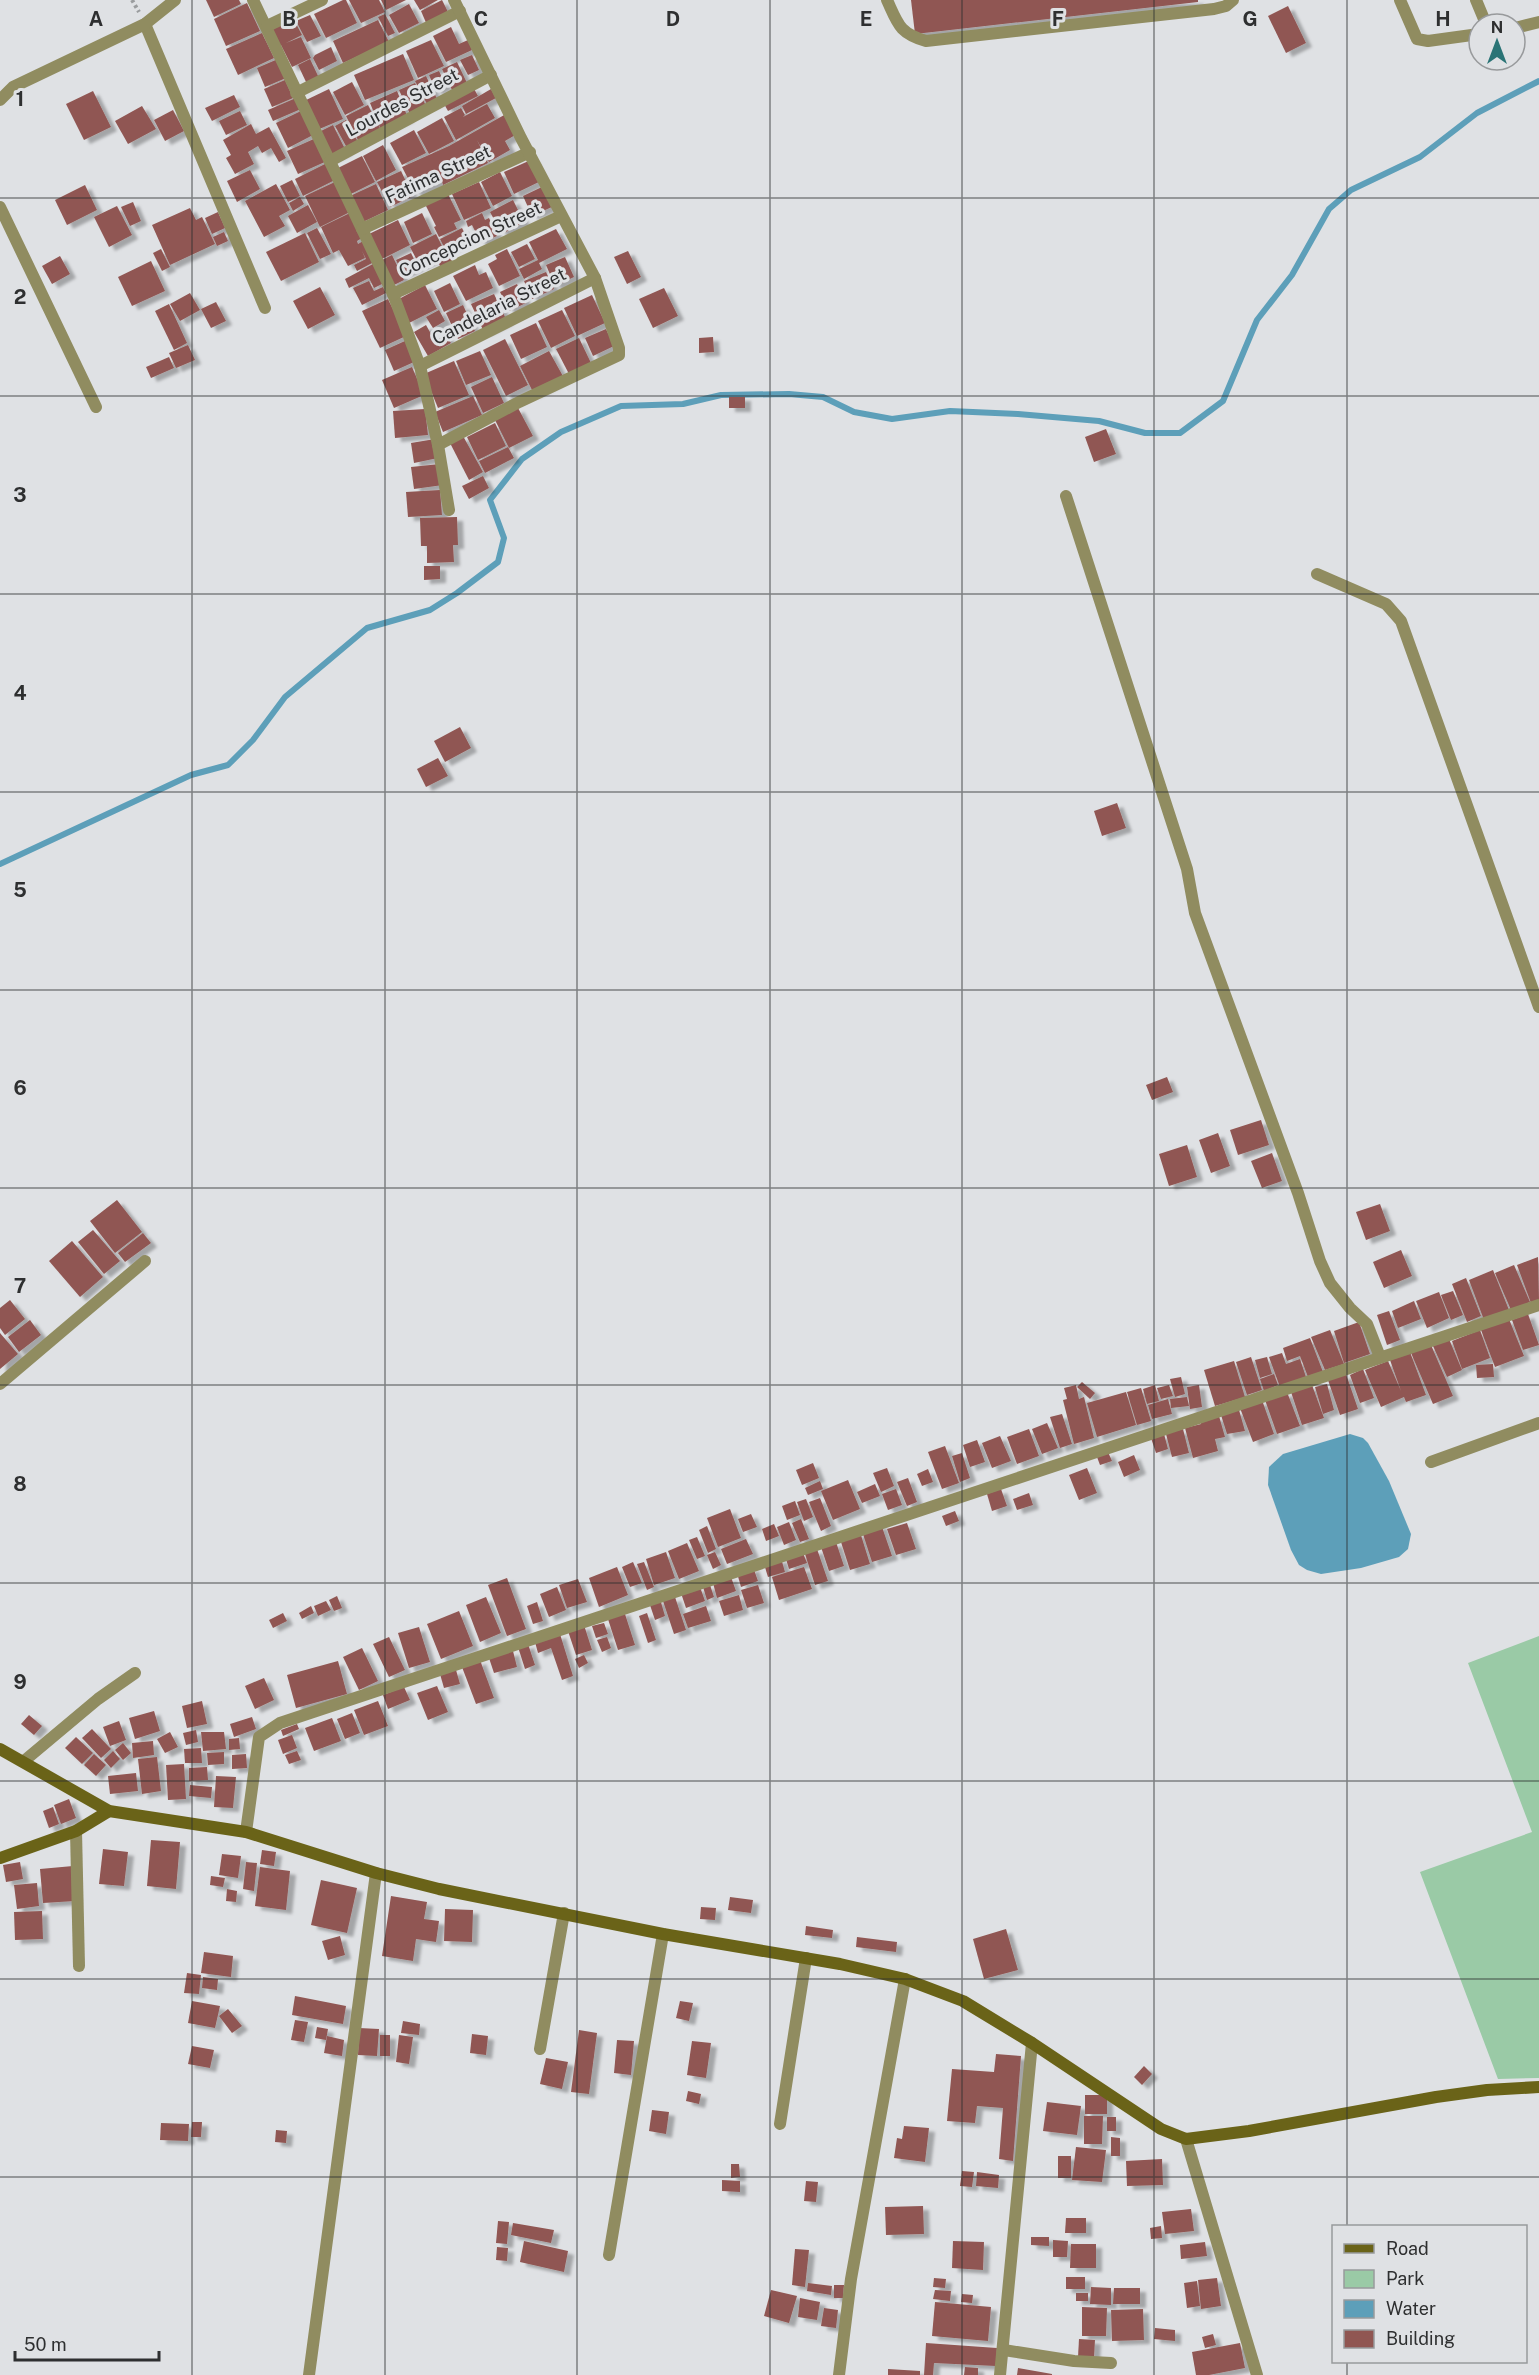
<svg xmlns="http://www.w3.org/2000/svg" width="1539" height="2375" viewBox="0 0 1539 2375" font-family="'Public Sans',sans-serif">
  <style>
    .green { fill: #9acaa6 }
    .water { fill: #5d9fb9 }
    .lines { fill: none; stroke-linecap: round; stroke-linejoin: round }
    .stream { stroke: #5d9fb9; stroke-width: 6 }
    .building { fill: #905652; filter: url(#shadow) }
    .path { stroke: #9a9c9e; stroke-width: 4; stroke-dasharray: 3 3; stroke-linecap: butt }
    .lane { stroke: #908c60; stroke-width: 12 }
    .street { stroke: #908c60; stroke-width: 12 }
    .secondary { stroke: #6a6318; stroke-width: 12 }
    .grid { fill: none; stroke: #2e2f30; stroke-width: 1.5; stroke-opacity: 0.55 }
    .labels { text-anchor: middle; dominant-baseline: central; stroke-width: 6; stroke-linejoin: round; paint-order: stroke }
    .street-label { font-size: 18px; fill: #2e2f30; stroke: #dfe1e4 }
    .grid-label { font-size: 20px; text-anchor: middle; font-weight: bold; fill: #2e2f30; stroke: #dfe1e4; stroke-width: 6; stroke-linejoin: round; paint-order: stroke }
  </style>
  <defs>
    <filter id="shadow"><feDropShadow dx="6" dy="4" stdDeviation="1.5" flood-color="#0004"/></filter>
  </defs>
  <rect width="100%" height="100%" fill="#dfe1e4"/>
  <polygon class="green" points="1539,1636 1539,2078 1498,2079 1420,1872 1532,1832 1468,1663"/>
  <polygon class="water" points="1350,1434 1363,1438 1368,1443 1389,1481 1411,1534 1408,1549 1399,1557 1361,1568 1321,1574 1307,1570 1299,1565 1291,1550 1268,1485 1269,1467 1283,1454"/>
  <g class="lines">
    <polyline class="stream" points="0,864 191,775 228,765 253,740 285,697 367,628 430,610 457,593 498,562 504,538 490,500 522,459 561,432 621,406 683,404 721,395 789,394 823,397 854,412 892,419 950,411 1018,414 1099,421 1145,433 1180,433 1223,401 1257,320 1292,275 1329,209 1351,190 1420,157 1477,113 1539,81"/>
  </g>
  <g class="building">
    <polygon points="206,0 239,0 241,4 214,17"/>
    <polygon points="343,0 346,0 357,23 326,38 314,14"/>
    <polygon points="349,0 379,0 385,12 361,23"/>
    <polygon points="381,0 406,0 386,10"/>
    <polygon points="414,0 438,0 420,10"/>
    <polygon points="442,0 449,14 427,25 421,11"/>
    <polygon points="911,0 1198,0 1198,2 915,34"/>
    <polygon points="247,3 260,31 226,46 214,19"/>
    <polygon points="409,4 419,23 399,33 389,15"/>
    <polygon points="1288,6 1306,43 1286,53 1268,16"/>
    <polygon points="385,14 395,33 388,36 378,17"/>
    <polygon points="310,15 321,36 307,42 296,21"/>
    <polygon points="293,18 302,35 286,43 301,37 311,58 292,67 281,45 277,47 269,30"/>
    <polygon points="378,20 389,42 343,63 333,41"/>
    <polygon points="451,27 459,44 468,40 472,50 446,62 433,36"/>
    <polygon points="262,33 274,58 238,75 226,49"/>
    <polygon points="431,40 444,66 418,78 406,51"/>
    <polygon points="331,47 337,61 319,70 313,58 315,55"/>
    <polygon points="403,54 414,80 365,100 354,75"/>
    <polygon points="472,55 479,70 468,75 460,60"/>
    <polygon points="278,59 286,78 265,87 257,68"/>
    <polygon points="310,59 319,78 307,84 298,65"/>
    <polygon points="457,62 467,83 452,90 442,69"/>
    <polygon points="439,71 446,86 436,91 429,75"/>
    <polygon points="426,76 438,101 428,106 415,81"/>
    <polygon points="285,80 293,98 272,107 264,89"/>
    <polygon points="352,82 364,105 345,115 333,92"/>
    <polygon points="415,83 426,106 410,114 399,90"/>
    <polygon points="473,87 478,96 448,111 443,102"/>
    <polygon points="329,89 343,119 317,130 304,101"/>
    <polygon points="491,89 496,98 466,114 462,106"/>
    <polygon points="93,91 111,127 84,140 66,104"/>
    <polygon points="397,91 408,118 381,130 370,103"/>
    <polygon points="234,95 240,107 212,121 205,108"/>
    <polygon points="296,98 301,109 273,121 268,110"/>
    <polygon points="487,104 495,118 456,140 444,117 461,108 465,115 463,117"/>
    <polygon points="368,105 381,130 359,142 346,116"/>
    <polygon points="142,106 156,129 128,144 115,121"/>
    <polygon points="173,110 184,131 165,141 154,120"/>
    <polygon points="240,111 247,125 226,135 219,121"/>
    <polygon points="301,111 313,135 288,148 276,123"/>
    <polygon points="506,114 517,134 505,141 510,150 489,162 477,140 488,163 443,185 442,181 416,194 402,167 449,146"/>
    <polygon points="442,118 454,141 429,154 417,132"/>
    <polygon points="346,120 358,142 347,148 335,126"/>
    <polygon points="251,124 256,134 269,127 286,158 279,162 271,148 262,153 258,146 248,152 254,164 235,174 226,158 231,155 223,140"/>
    <polygon points="333,125 346,151 331,158 319,132"/>
    <polygon points="414,130 426,153 402,165 390,143"/>
    <polygon points="316,138 327,161 298,174 287,151"/>
    <polygon points="383,145 396,170 376,181 363,156"/>
    <polygon points="362,156 375,182 349,195 336,169"/>
    <polygon points="533,159 543,180 514,194 504,172"/>
    <polygon points="327,163 335,180 303,196 295,179"/>
    <polygon points="250,170 260,189 237,202 227,181"/>
    <polygon points="401,171 413,196 390,207 377,182"/>
    <polygon points="500,172 512,196 493,206 481,182"/>
    <polygon points="292,180 300,196 288,202 280,186"/>
    <polygon points="337,181 352,211 320,227 305,196"/>
    <polygon points="479,182 491,208 464,220 452,194"/>
    <polygon points="276,184 290,210 279,216 285,226 264,237 245,201"/>
    <polygon points="376,184 388,210 363,222 350,196"/>
    <polygon points="85,185 97,210 67,225 55,200"/>
    <polygon points="544,186 554,206 532,216 523,196"/>
    <polygon points="448,194 461,220 454,223 457,229 439,237 434,227 436,226 425,204"/>
    <polygon points="300,197 304,204 293,211 289,203"/>
    <polygon points="513,200 524,222 502,234 490,212"/>
    <polygon points="133,202 141,221 130,226 121,207"/>
    <polygon points="308,205 317,222 297,233 288,216"/>
    <polygon points="117,206 132,235 109,247 94,217"/>
    <polygon points="190,208 196,220 202,217 215,244 170,265 152,225"/>
    <polygon points="218,212 225,228 212,234 205,218"/>
    <polygon points="350,213 362,238 357,241 358,244 365,240 376,261 357,271 354,265 366,259 362,251 365,258 348,266 339,250 333,253 321,227"/>
    <polygon points="422,213 432,234 413,243 404,222"/>
    <polygon points="482,213 485,220 489,218 497,236 481,243 472,225 468,227 466,221"/>
    <polygon points="398,220 410,245 382,259 369,234"/>
    <polygon points="317,228 331,254 320,259 307,233"/>
    <polygon points="462,228 468,240 446,251 440,239"/>
    <polygon points="556,229 567,249 539,263 542,269 524,279 519,269 538,260 529,242"/>
    <polygon points="224,232 228,241 217,246 213,237"/>
    <polygon points="305,233 319,262 281,281 266,252"/>
    <polygon points="436,234 446,254 420,266 410,247"/>
    <polygon points="527,244 535,259 519,267 511,252"/>
    <polygon points="161,249 170,267 162,271 153,253"/>
    <polygon points="507,249 520,276 499,286 488,264 497,259 495,255"/>
    <polygon points="628,251 641,277 627,284 614,257"/>
    <polygon points="411,253 418,267 403,274 396,260"/>
    <polygon points="449,254 453,261 441,268 437,260"/>
    <polygon points="392,255 404,280 392,286 380,261"/>
    <polygon points="60,256 70,274 52,284 42,266"/>
    <polygon points="565,257 574,277 555,286 546,265"/>
    <polygon points="151,261 165,291 132,306 118,277"/>
    <polygon points="373,264 384,283 374,288 369,278 349,288 345,279"/>
    <polygon points="475,265 479,275 486,272 493,288 466,301 453,276"/>
    <polygon points="546,272 554,289 532,299 524,281"/>
    <polygon points="369,281 374,291 383,287 386,293 362,305 353,288"/>
    <polygon points="450,283 460,304 444,312 434,291"/>
    <polygon points="517,284 526,303 509,311 500,292"/>
    <polygon points="425,285 437,309 409,323 397,300"/>
    <polygon points="320,287 335,315 308,329 293,301"/>
    <polygon points="664,288 678,316 653,328 639,299"/>
    <polygon points="190,293 200,310 180,321 170,304"/>
    <polygon points="494,294 507,321 484,332 471,304"/>
    <polygon points="592,295 605,323 577,336 564,308"/>
    <polygon points="388,299 406,336 380,348 362,311"/>
    <polygon points="216,302 226,321 211,328 201,309"/>
    <polygon points="169,304 187,343 174,350 155,311"/>
    <polygon points="463,305 475,331 458,339 446,313"/>
    <polygon points="439,310 445,321 433,328 426,317"/>
    <polygon points="562,310 575,336 551,348 538,321"/>
    <polygon points="536,323 547,347 521,359 510,335"/>
    <polygon points="426,325 435,341 446,335 451,343 428,356 414,332"/>
    <polygon points="606,329 614,346 593,356 585,338"/>
    <polygon points="713,337 714,352 699,353 699,338"/>
    <polygon points="579,338 591,363 569,374 556,349"/>
    <polygon points="505,339 528,385 506,396 483,350"/>
    <polygon points="405,341 414,362 394,371 385,350"/>
    <polygon points="188,345 195,360 176,368 169,353"/>
    <polygon points="480,351 491,375 466,385 456,361"/>
    <polygon points="549,351 564,378 534,394 520,366"/>
    <polygon points="169,357 174,368 151,378 146,367"/>
    <polygon points="454,361 469,395 438,408 424,374"/>
    <polygon points="412,367 424,395 394,408 382,380"/>
    <polygon points="492,377 504,403 483,413 471,387"/>
    <polygon points="473,396 482,415 443,432 435,412"/>
    <rect x="729" y="397" width="16" height="11"/>
    <polygon points="518,408 533,436 509,448 495,420"/>
    <polygon points="425,409 428,435 395,438 393,411"/>
    <polygon points="495,423 506,446 478,460 467,437"/>
    <polygon points="1106,429 1116,454 1094,462 1085,437"/>
    <polygon points="463,436 483,472 469,480 450,443"/>
    <polygon points="435,439 438,458 414,463 411,443"/>
    <polygon points="508,447 514,458 485,473 479,461"/>
    <polygon points="440,464 443,485 414,489 411,467"/>
    <polygon points="483,476 489,488 469,499 462,486"/>
    <polygon points="440,490 442,515 408,517 406,492"/>
    <polygon points="457,517 458,545 453,545 454,562 427,563 427,546 421,546 420,518"/>
    <polygon points="424,566 440,566 440,579 424,580"/>
    <polygon points="460,727 471,748 445,762 434,741"/>
    <polygon points="438,758 448,776 426,787 417,769"/>
    <polygon points="1117,803 1126,828 1102,836 1094,811"/>
    <polygon points="1167,1077 1173,1092 1152,1100 1146,1085"/>
    <polygon points="1261,1120 1269,1145 1238,1155 1230,1130"/>
    <polygon points="1218,1133 1230,1166 1211,1173 1199,1140"/>
    <polygon points="1187,1145 1197,1177 1169,1186 1159,1154"/>
    <polygon points="1272,1153 1282,1181 1262,1188 1251,1161"/>
    <polygon points="117,1200 142,1232 115,1253 90,1221"/>
    <polygon points="1380,1204 1390,1231 1366,1240 1356,1212"/>
    <polygon points="93,1230 120,1261 104,1274 78,1242"/>
    <polygon points="143,1233 151,1243 125,1262 118,1253"/>
    <polygon points="72,1241 103,1277 80,1297 49,1261"/>
    <polygon points="1401,1250 1412,1276 1384,1288 1373,1262"/>
    <polygon points="1538,1257 1539,1300 1531,1303 1517,1265"/>
    <polygon points="1514,1265 1530,1302 1511,1310 1495,1273"/>
    <polygon points="1493,1270 1509,1310 1484,1320 1469,1280"/>
    <polygon points="1466,1278 1481,1316 1467,1322 1452,1284"/>
    <polygon points="1453,1291 1463,1315 1451,1320 1441,1295"/>
    <polygon points="1439,1292 1449,1318 1427,1328 1416,1301"/>
    <polygon points="10,1300 25,1319 5,1335 0,1328 0,1308"/>
    <polygon points="1414,1301 1421,1319 1398,1328 1392,1311"/>
    <polygon points="1389,1311 1400,1340 1387,1345 1377,1315"/>
    <polygon points="1528,1314 1539,1345 1523,1350 1512,1320"/>
    <polygon points="1509,1319 1524,1356 1495,1367 1481,1330"/>
    <polygon points="30,1320 41,1335 19,1352 8,1337"/>
    <polygon points="1359,1322 1370,1354 1344,1363 1334,1331"/>
    <polygon points="1330,1330 1344,1364 1325,1370 1311,1337"/>
    <polygon points="1480,1330 1490,1358 1462,1369 1452,1341"/>
    <polygon points="0,1333 18,1354 0,1369"/>
    <polygon points="1310,1338 1323,1372 1308,1377 1300,1356 1287,1361 1283,1348"/>
    <polygon points="1449,1339 1462,1370 1447,1377 1433,1346"/>
    <polygon points="1431,1345 1453,1396 1433,1404 1411,1353"/>
    <polygon points="1410,1352 1426,1395 1406,1402 1404,1397 1381,1407 1365,1370 1388,1361 1401,1391 1390,1360"/>
    <polygon points="1282,1353 1286,1364 1300,1359 1306,1377 1280,1387 1269,1357"/>
    <polygon points="1251,1357 1262,1390 1247,1395 1236,1362"/>
    <polygon points="1267,1357 1272,1374 1260,1378 1255,1360"/>
    <polygon points="1234,1361 1245,1397 1215,1406 1204,1370"/>
    <polygon points="1493,1364 1494,1377 1477,1378 1476,1365"/>
    <polygon points="1363,1369 1374,1398 1360,1403 1350,1375"/>
    <polygon points="1274,1374 1278,1385 1264,1391 1260,1379"/>
    <polygon points="1346,1374 1358,1409 1340,1415 1328,1380"/>
    <polygon points="1181,1377 1185,1394 1175,1397 1170,1379"/>
    <polygon points="1082,1382 1095,1393 1090,1399 1077,1387"/>
    <polygon points="1327,1384 1334,1410 1323,1414 1315,1387"/>
    <polygon points="1076,1385 1079,1399 1084,1397 1094,1438 1074,1444 1063,1400 1067,1399 1064,1388"/>
    <polygon points="1155,1385 1159,1401 1147,1404 1143,1389"/>
    <polygon points="1169,1385 1173,1396 1161,1399 1157,1388"/>
    <polygon points="1199,1385 1202,1407 1190,1409 1187,1387"/>
    <polygon points="1312,1385 1324,1418 1302,1425 1291,1392"/>
    <polygon points="1141,1388 1151,1421 1137,1425 1127,1392"/>
    <polygon points="1126,1392 1136,1425 1097,1437 1087,1403"/>
    <polygon points="1287,1392 1300,1426 1277,1434 1265,1400"/>
    <polygon points="1187,1397 1189,1406 1171,1408 1170,1399"/>
    <polygon points="1168,1399 1172,1414 1152,1419 1148,1405"/>
    <polygon points="1262,1400 1274,1434 1253,1442 1240,1408"/>
    <polygon points="1239,1410 1245,1431 1227,1434 1221,1415"/>
    <polygon points="1062,1414 1072,1444 1060,1448 1050,1417"/>
    <polygon points="1219,1416 1225,1437 1215,1439 1218,1451 1193,1458 1185,1428 1201,1424 1200,1421"/>
    <polygon points="1047,1423 1058,1448 1042,1454 1032,1429"/>
    <polygon points="1029,1429 1039,1456 1017,1464 1007,1437"/>
    <polygon points="1183,1429 1189,1453 1172,1457 1166,1434"/>
    <polygon points="1164,1434 1168,1449 1156,1453 1151,1438"/>
    <polygon points="1000,1436 1011,1461 992,1468 982,1443"/>
    <polygon points="977,1440 985,1462 970,1467 963,1445"/>
    <polygon points="945,1446 959,1483 942,1489 928,1452"/>
    <polygon points="1108,1452 1112,1461 1100,1465 1097,1457"/>
    <polygon points="962,1453 970,1478 960,1482 952,1456"/>
    <polygon points="1134,1455 1140,1470 1124,1477 1118,1462"/>
    <polygon points="813,1463 819,1478 802,1485 796,1470"/>
    <polygon points="887,1468 894,1486 881,1492 873,1473"/>
    <polygon points="1087,1468 1097,1493 1079,1500 1069,1475"/>
    <polygon points="928,1469 933,1482 922,1486 917,1474"/>
    <polygon points="908,1478 917,1502 907,1506 897,1482"/>
    <polygon points="848,1480 860,1509 833,1520 821,1491"/>
    <polygon points="820,1481 823,1489 808,1495 805,1488"/>
    <polygon points="875,1484 880,1496 862,1503 857,1492"/>
    <polygon points="896,1489 902,1505 888,1510 882,1494"/>
    <polygon points="1001,1489 1007,1506 992,1511 987,1494"/>
    <polygon points="1029,1493 1033,1505 1017,1510 1013,1499"/>
    <polygon points="820,1498 831,1526 821,1531 809,1502"/>
    <polygon points="806,1499 813,1517 804,1521 797,1502"/>
    <polygon points="795,1501 800,1515 787,1520 782,1506"/>
    <polygon points="730,1509 741,1538 718,1547 707,1518"/>
    <polygon points="955,1511 959,1521 946,1526 942,1516"/>
    <polygon points="751,1514 757,1527 743,1532 738,1519"/>
    <polygon points="801,1519 809,1539 800,1542 792,1523"/>
    <polygon points="789,1522 796,1540 784,1545 777,1527"/>
    <polygon points="907,1523 916,1549 896,1555 887,1529"/>
    <polygon points="774,1524 779,1536 766,1541 762,1529"/>
    <polygon points="881,1524 892,1556 872,1562 862,1531"/>
    <polygon points="707,1526 716,1549 708,1553 699,1530"/>
    <polygon points="860,1532 870,1564 850,1570 840,1539"/>
    <polygon points="697,1537 705,1556 697,1559 689,1540"/>
    <polygon points="746,1539 753,1554 727,1564 721,1549"/>
    <polygon points="836,1542 844,1566 829,1571 821,1547"/>
    <polygon points="687,1543 699,1571 679,1579 668,1551"/>
    <polygon points="817,1549 828,1581 815,1585 805,1554"/>
    <polygon points="666,1552 675,1578 654,1585 646,1559"/>
    <polygon points="715,1552 721,1565 713,1569 707,1555"/>
    <polygon points="803,1553 807,1563 789,1569 786,1559"/>
    <polygon points="781,1558 785,1572 768,1577 764,1564"/>
    <polygon points="633,1562 642,1583 630,1587 622,1567"/>
    <polygon points="644,1562 654,1587 647,1590 637,1564"/>
    <polygon points="617,1567 628,1595 599,1607 589,1578"/>
    <polygon points="753,1567 758,1581 741,1587 737,1573"/>
    <polygon points="804,1567 812,1589 779,1600 772,1577"/>
    <polygon points="731,1577 736,1591 717,1598 713,1583"/>
    <polygon points="507,1578 526,1629 507,1636 488,1585"/>
    <polygon points="578,1579 587,1602 567,1608 559,1585"/>
    <polygon points="710,1585 714,1597 707,1600 703,1587"/>
    <polygon points="758,1585 764,1603 747,1608 741,1590"/>
    <polygon points="557,1587 566,1610 549,1617 540,1594"/>
    <polygon points="700,1587 705,1601 686,1608 681,1593"/>
    <polygon points="739,1595 743,1610 724,1616 719,1601"/>
    <polygon points="337,1596 342,1608 334,1611 329,1600"/>
    <polygon points="486,1597 501,1633 480,1642 466,1605"/>
    <polygon points="675,1597 686,1630 674,1634 663,1601"/>
    <polygon points="660,1599 665,1616 655,1620 649,1602"/>
    <polygon points="326,1601 331,1610 318,1616 314,1606"/>
    <polygon points="537,1602 543,1621 533,1624 527,1606"/>
    <polygon points="311,1606 314,1613 302,1619 299,1613"/>
    <polygon points="706,1606 711,1621 688,1628 683,1614"/>
    <polygon points="459,1611 473,1646 441,1659 427,1624"/>
    <polygon points="624,1611 635,1645 618,1650 607,1616"/>
    <polygon points="283,1613 287,1621 273,1628 269,1620"/>
    <polygon points="647,1613 656,1640 648,1643 639,1616"/>
    <polygon points="604,1623 608,1634 596,1638 592,1626"/>
    <polygon points="584,1625 592,1650 576,1655 568,1631"/>
    <polygon points="419,1627 430,1662 409,1668 398,1633"/>
    <polygon points="560,1634 573,1676 562,1680 551,1648 538,1653 535,1642"/>
    <polygon points="389,1637 405,1670 389,1677 373,1644"/>
    <polygon points="607,1637 611,1648 602,1652 597,1640"/>
    <polygon points="528,1644 535,1665 525,1669 518,1647"/>
    <polygon points="362,1648 378,1681 359,1690 343,1657"/>
    <polygon points="513,1651 517,1667 494,1673 489,1658"/>
    <polygon points="584,1655 588,1663 579,1668 575,1659"/>
    <polygon points="480,1660 494,1698 476,1704 462,1667"/>
    <polygon points="338,1661 347,1694 296,1708 287,1675"/>
    <polygon points="456,1670 460,1684 444,1688 440,1674"/>
    <polygon points="264,1678 274,1700 255,1709 245,1686"/>
    <polygon points="437,1686 448,1712 428,1720 417,1693"/>
    <polygon points="404,1687 410,1700 388,1709 383,1695"/>
    <polygon points="202,1701 207,1724 187,1728 182,1706"/>
    <polygon points="378,1701 388,1726 364,1735 354,1710"/>
    <polygon points="154,1711 160,1731 135,1739 129,1718"/>
    <polygon points="352,1713 360,1733 345,1739 337,1719"/>
    <polygon points="29,1715 42,1726 34,1735 21,1724"/>
    <polygon points="252,1717 256,1729 234,1737 230,1724"/>
    <polygon points="332,1718 341,1741 314,1751 305,1728"/>
    <polygon points="119,1721 126,1740 110,1746 103,1727"/>
    <polygon points="297,1724 299,1729 283,1736 281,1730"/>
    <polygon points="92,1729 111,1749 101,1758 82,1738"/>
    <polygon points="196,1730 198,1742 186,1745 183,1733"/>
    <polygon points="170,1732 178,1747 165,1753 157,1739"/>
    <polygon points="201,1732 224,1732 226,1749 203,1751"/>
    <polygon points="292,1735 297,1748 283,1754 278,1740"/>
    <polygon points="76,1737 93,1753 82,1764 65,1748"/>
    <polygon points="239,1738 240,1749 229,1750 229,1739"/>
    <polygon points="153,1741 154,1755 133,1758 132,1743"/>
    <polygon points="123,1743 131,1753 123,1760 115,1750"/>
    <polygon points="201,1748 202,1763 185,1763 184,1749"/>
    <polygon points="113,1751 120,1759 111,1768 104,1760"/>
    <polygon points="297,1751 301,1760 289,1764 285,1755"/>
    <polygon points="224,1752 224,1764 208,1765 207,1753"/>
    <polygon points="94,1754 106,1765 96,1776 84,1765"/>
    <polygon points="246,1754 247,1768 232,1769 232,1755"/>
    <polygon points="157,1757 161,1791 142,1794 138,1759"/>
    <polygon points="184,1764 186,1799 168,1800 166,1765"/>
    <polygon points="207,1767 208,1780 189,1781 189,1768"/>
    <polygon points="136,1773 138,1791 110,1794 108,1776"/>
    <polygon points="216,1776 236,1777 233,1808 214,1807"/>
    <polygon points="190,1785 212,1787 211,1798 189,1796"/>
    <polygon points="69,1799 76,1818 61,1824 54,1805"/>
    <polygon points="53,1807 59,1824 49,1828 43,1811"/>
    <polygon points="151,1840 180,1842 176,1889 147,1886"/>
    <polygon points="103,1849 128,1852 124,1886 99,1884"/>
    <polygon points="262,1850 276,1852 274,1866 260,1864"/>
    <polygon points="222,1854 241,1856 238,1878 219,1875"/>
    <polygon points="20,1862 23,1879 6,1882 3,1865"/>
    <polygon points="246,1862 257,1863 254,1891 243,1889"/>
    <polygon points="73,1866 75,1901 43,1903 40,1869"/>
    <polygon points="260,1867 290,1871 286,1910 255,1906"/>
    <polygon points="211,1876 225,1878 223,1887 210,1885"/>
    <polygon points="321,1880 357,1888 347,1933 311,1925"/>
    <polygon points="37,1883 39,1906 17,1909 14,1885"/>
    <polygon points="227,1889 237,1891 236,1902 226,1901"/>
    <polygon points="391,1896 427,1902 424,1919 439,1921 436,1942 416,1939 413,1961 382,1956"/>
    <polygon points="730,1897 753,1900 751,1913 728,1910"/>
    <polygon points="701,1907 716,1908 715,1920 700,1919"/>
    <polygon points="445,1909 473,1910 472,1942 444,1941"/>
    <polygon points="42,1911 43,1939 15,1940 14,1912"/>
    <polygon points="806,1926 833,1930 832,1938 805,1935"/>
    <polygon points="1006,1929 1018,1970 984,1979 973,1939"/>
    <polygon points="340,1936 345,1955 328,1960 322,1941"/>
    <polygon points="857,1937 897,1942 896,1952 856,1947"/>
    <polygon points="204,1952 233,1956 231,1977 201,1973"/>
    <polygon points="187,1973 201,1975 199,1994 184,1993"/>
    <polygon points="203,1977 218,1979 217,1990 202,1988"/>
    <polygon points="295,1996 346,2006 343,2024 292,2015"/>
    <polygon points="192,2001 220,2006 215,2028 188,2023"/>
    <polygon points="680,2001 693,2003 689,2021 676,2018"/>
    <polygon points="228,2009 242,2026 232,2033 219,2016"/>
    <polygon points="295,2020 308,2022 304,2042 291,2040"/>
    <polygon points="403,2021 420,2024 419,2035 401,2033"/>
    <polygon points="317,2027 328,2029 326,2040 315,2038"/>
    <polygon points="359,2028 379,2029 377,2056 358,2055"/>
    <polygon points="579,2030 597,2033 589,2094 571,2092"/>
    <polygon points="472,2034 488,2036 486,2055 470,2053"/>
    <rect x="380" y="2035" width="10" height="21"/>
    <polygon points="399,2035 413,2037 409,2064 396,2062"/>
    <polygon points="327,2036 344,2040 342,2056 324,2053"/>
    <polygon points="617,2040 634,2041 631,2075 614,2073"/>
    <polygon points="692,2041 711,2043 706,2078 687,2075"/>
    <polygon points="192,2046 214,2050 210,2068 188,2064"/>
    <polygon points="996,2054 1021,2056 1013,2161 999,2159 1003,2108 977,2106 975,2123 947,2121 952,2069 994,2072"/>
    <polygon points="546,2058 568,2062 562,2089 540,2084"/>
    <polygon points="1144,2066 1152,2074 1142,2085 1134,2077"/>
    <polygon points="688,2091 701,2094 699,2104 686,2101"/>
    <rect x="1085" y="2095" width="22" height="19"/>
    <polygon points="1047,2102 1081,2106 1077,2135 1043,2131"/>
    <polygon points="652,2110 669,2112 666,2134 649,2131"/>
    <polygon points="1084,2116 1103,2116 1102,2144 1084,2144"/>
    <rect x="1107" y="2117" width="9" height="14"/>
    <polygon points="192,2122 202,2122 201,2137 191,2137"/>
    <polygon points="161,2123 189,2124 188,2141 160,2140"/>
    <polygon points="904,2126 929,2128 925,2162 894,2158 897,2138 902,2139"/>
    <polygon points="276,2130 287,2131 286,2143 275,2142"/>
    <polygon points="1111,2137 1120,2138 1120,2156 1111,2156"/>
    <polygon points="1076,2147 1106,2150 1102,2182 1072,2180"/>
    <rect x="1058" y="2156" width="13" height="22"/>
    <polygon points="1162,2159 1163,2185 1127,2186 1126,2161"/>
    <polygon points="731,2164 739,2164 740,2177 731,2178"/>
    <polygon points="962,2171 974,2172 972,2187 960,2186"/>
    <polygon points="977,2172 999,2175 998,2188 976,2186"/>
    <polygon points="722,2180 740,2181 740,2192 722,2191"/>
    <polygon points="806,2181 818,2182 816,2202 804,2201"/>
    <polygon points="923,2206 924,2234 886,2235 885,2207"/>
    <polygon points="1191,2209 1194,2231 1165,2234 1162,2212"/>
    <polygon points="1066,2218 1086,2218 1086,2233 1065,2233"/>
    <polygon points="498,2221 509,2222 507,2244 496,2243"/>
    <polygon points="513,2223 554,2230 551,2243 511,2235"/>
    <polygon points="1161,2226 1162,2238 1151,2239 1150,2228"/>
    <polygon points="1031,2237 1049,2237 1049,2246 1031,2245"/>
    <polygon points="1053,2240 1068,2241 1067,2257 1053,2257"/>
    <polygon points="524,2241 568,2251 564,2272 520,2262"/>
    <polygon points="953,2241 984,2242 983,2270 952,2268"/>
    <polygon points="1205,2242 1207,2256 1181,2259 1180,2245"/>
    <polygon points="1071,2244 1096,2244 1096,2268 1070,2268"/>
    <polygon points="497,2247 508,2248 507,2261 496,2260"/>
    <polygon points="795,2249 809,2250 805,2287 792,2285"/>
    <rect x="1066" y="2277" width="19" height="12"/>
    <polygon points="934,2278 946,2279 945,2288 933,2287"/>
    <polygon points="1217,2278 1221,2306 1201,2309 1198,2280"/>
    <polygon points="1197,2281 1200,2306 1187,2308 1184,2283"/>
    <polygon points="808,2283 832,2286 831,2295 807,2291"/>
    <polygon points="834,2285 844,2285 843,2298 834,2298"/>
    <polygon points="1091,2287 1111,2288 1111,2305 1090,2304"/>
    <polygon points="1114,2288 1140,2288 1140,2304 1113,2304"/>
    <polygon points="771,2290 797,2296 789,2323 764,2316"/>
    <polygon points="935,2290 951,2291 950,2301 933,2299"/>
    <rect x="1076" y="2293" width="12" height="8"/>
    <polygon points="962,2294 973,2295 972,2303 961,2302"/>
    <polygon points="800,2298 820,2302 817,2320 798,2317"/>
    <polygon points="935,2302 991,2307 988,2341 932,2336"/>
    <polygon points="1082,2307 1107,2308 1106,2336 1082,2336"/>
    <polygon points="824,2308 838,2310 836,2328 821,2326"/>
    <polygon points="1143,2309 1144,2340 1112,2341 1111,2310"/>
    <polygon points="1155,2328 1175,2330 1175,2341 1154,2339"/>
    <polygon points="1213,2334 1216,2345 1205,2348 1202,2337"/>
    <polygon points="1079,2339 1095,2340 1094,2357 1078,2357"/>
    <polygon points="926,2343 997,2348 996,2366 934,2363 933,2375 924,2375"/>
    <polygon points="1240,2343 1245,2368 1209,2375 1196,2375 1192,2352"/>
    <polygon points="965,2367 978,2368 978,2375 964,2375"/>
    <polygon points="1018,2368 1052,2374 1052,2375 1017,2375"/>
    <polygon points="888,2369 920,2371 920,2375 888,2375"/>
  </g>
  <g class="lines">
    <polyline class="path" points="132,0 139,12"/>
    <g class="lane">
      <path d="M 887,0 C 898,24 899,33 926,41 L 1214,9 L 1226,6 L 1233,0"/>
      <polyline points="24,1761 98,1699 135,1673"/>
      <polyline points="76,1831 79,1966"/>
      <polyline points="540,2049 564,1913"/>
      <polyline points="780,2124 806,1958"/>
      <polyline points="609,2255 663,1934"/>
      <polyline points="1004,2350 1074,2361 1111,2363"/>
    </g>
    <g class="street">
      <polyline points="253,0 393,294 420,366 438,445 449,510"/>
      <polyline points="1400,0 1417,39 1428,41 1479,34"/>
      <polyline points="1476,0 1486,24"/>
      <polyline points="145,24 265,308"/>
      <polyline points="267,26 322,0"/>
      <polyline points="1515,28 1539,22"/>
      <polyline points="296,93 460,11"/>
      <polyline points="0,100 13,87 145,24 175,0"/>
      <polyline points="330,161 491,75"/>
      <polyline points="0,207 96,407"/>
      <polyline points="362,229 530,152"/>
      <polyline points="393,294 561,216"/>
      <polyline points="420,366 595,278"/>
      <polyline points="438,445 519,402 619,355 619,348 595,278 521,138 454,0"/>
      <polyline points="1066,496 1187,869 1195,913 1298,1193 1320,1261 1330,1283 1350,1308 1367,1324 1380,1357"/>
      <polyline points="1317,574 1386,604 1401,621 1539,1007"/>
      <polyline points="0,1384 145,1261"/>
      <polyline points="1431,1462 1539,1423"/>
      <polyline points="246,1832 259,1737 280,1723 1539,1305"/>
      <polyline points="1186,2139 1257,2375"/>
      <polyline points="309,2375 376,1873"/>
      <polyline points="839,2375 851,2279 905,1979"/>
      <polyline points="1000,2375 1032,2043"/>
    </g>
    <g class="secondary">
      <polyline points="0,1749 109,1811 246,1832 376,1873 439,1889 663,1934 840,1964 905,1979 963,2001 1032,2043 1161,2129 1186,2139 1249,2131 1436,2097 1487,2090 1539,2087"/>
      <polyline points="0,1858 76,1831 109,1811"/>
    </g>
  </g>
  <path class="grid" d="M 192,0 L 192,2375M 385,0 L 385,2375M 577,0 L 577,2375M 770,0 L 770,2375M 962,0 L 962,2375M 1154,0 L 1154,2375M 1347,0 L 1347,2226M 0,198 L 1539,198M 0,396 L 1539,396M 0,594 L 1539,594M 0,792 L 1539,792M 0,990 L 1539,990M 0,1188 L 1539,1188M 0,1385 L 1539,1385M 0,1583 L 1539,1583M 0,1781 L 1539,1781M 0,1979 L 1539,1979M 0,2177 L 1539,2177M 1347,2362 L 1347,2375"/>
  <g class="labels">
    <g class="street-label">
      <text transform="translate(402 102) rotate(-28)">Lourdes Street</text>
      <text transform="translate(438 174) rotate(-25)">Fatima Street</text>
      <text transform="translate(470 239) rotate(-25)">Concepcion Street</text>
      <text transform="translate(499 306) rotate(-27)">Candelaria Street</text>
    </g>
  </g>
  <g class="grid-label">
    <text x="96" y="26">A</text>
    <text x="289" y="26">B</text>
    <text x="481" y="26">C</text>
    <text x="673" y="26">D</text>
    <text x="866" y="26">E</text>
    <text x="1058" y="26">F</text>
    <text x="1250" y="26">G</text>
    <text x="1443" y="26">H</text>
    <text x="20" y="106">1</text>
    <text x="20" y="304">2</text>
    <text x="20" y="502">3</text>
    <text x="20" y="700">4</text>
    <text x="20" y="897">5</text>
    <text x="20" y="1095">6</text>
    <text x="20" y="1293">7</text>
    <text x="20" y="1491">8</text>
    <text x="20" y="1689">9</text>
  </g>
  <rect x="1332" y="2225" width="195" height="138" fill="#dfe1e4" stroke="#989a9c" stroke-width="1.5"/>
  <rect x="1344" y="2244" width="30" height="9" fill="#6a6318" stroke="#989a9c" stroke-width="1.5"/>
  <text x="1386" y="2255" font-size="18" fill="#2e2f30">Road</text>
  <rect x="1344" y="2270" width="30" height="18" fill="#9acaa6" stroke="#989a9c" stroke-width="1.5"/>
  <text x="1386" y="2285" font-size="18" fill="#2e2f30">Park</text>
  <rect x="1344" y="2300" width="30" height="18" fill="#5d9fb9" stroke="#989a9c" stroke-width="1.5"/>
  <text x="1386" y="2315" font-size="18" fill="#2e2f30">Water</text>
  <rect x="1344" y="2330" width="30" height="18" fill="#905652" stroke="#989a9c" stroke-width="1.5"/>
  <text x="1386" y="2345" font-size="18" fill="#2e2f30">Building</text>
  <g transform="translate(1497 42)"><circle r="28" fill="#dfe1e4" stroke="#989a9c" stroke-width="1.5"/>
  <path d="M0-4.5L10 22L0 15L-10 22Z" fill="#2a7476"/>
  <text y="-9" font-size="16" font-weight="bold" text-anchor="middle" fill="#2e2f30">N</text>
  </g>
  <path d="M15 2351v9h144v-9" fill="none" stroke="#2e2f30" stroke-width="3"/>
  <text x="24" y="2351" font-size="18" fill="#2e2f30" stroke="#dfe1e4" stroke-width="4.5" paint-order="stroke">50 m</text>
</svg>
